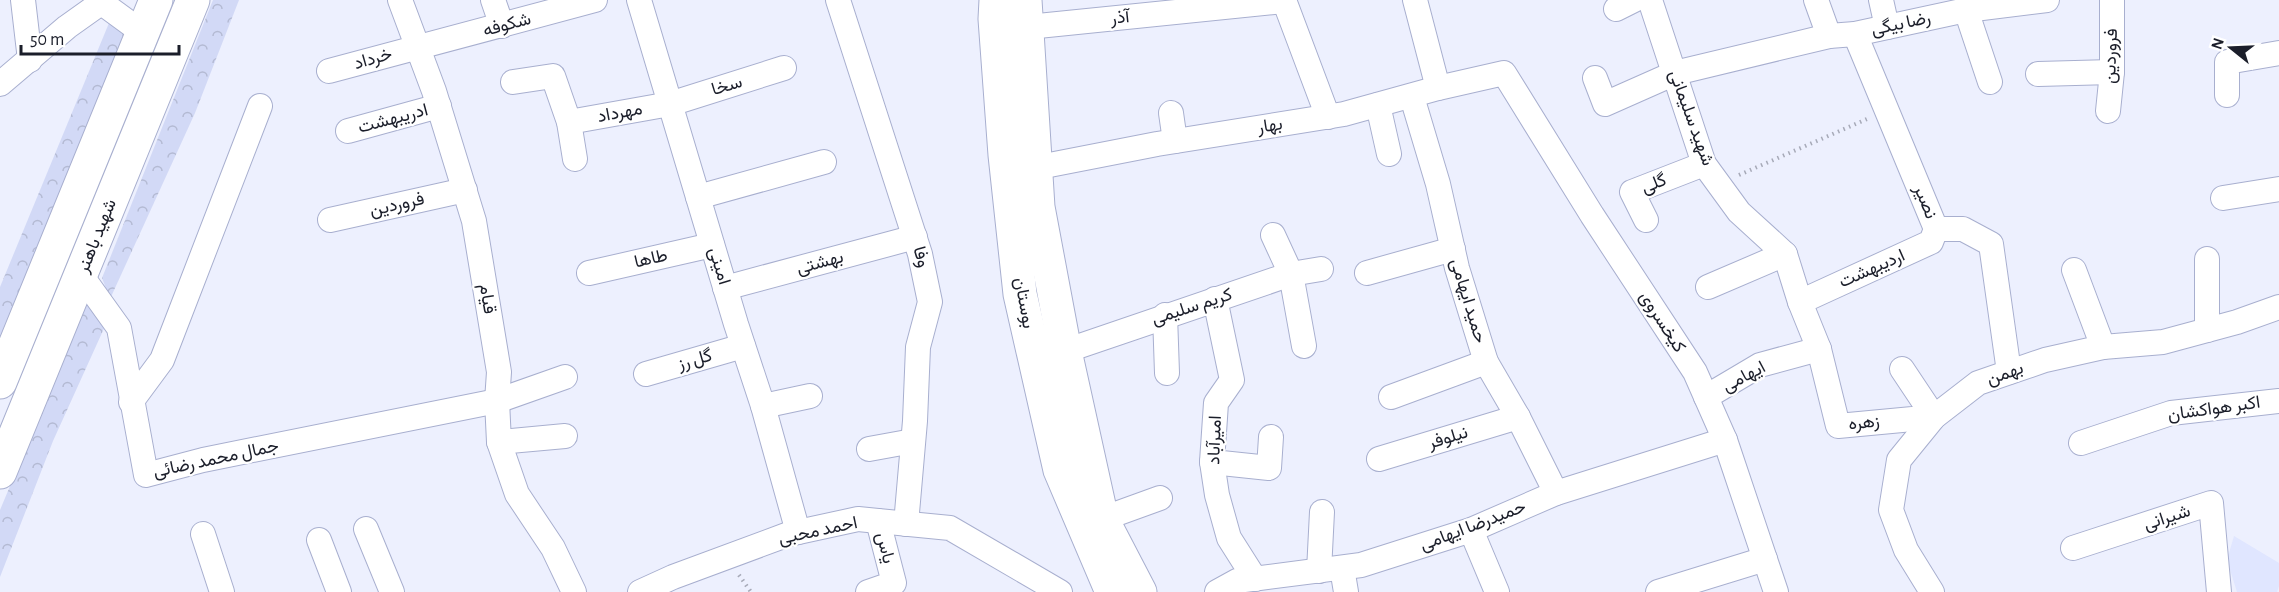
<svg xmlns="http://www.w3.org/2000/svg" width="2279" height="592" viewBox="0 0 2279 592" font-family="'Alegreya Sans',Vazirmatn,sans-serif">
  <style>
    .built { fill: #e0e6ff }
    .forest { fill: url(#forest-crowns) }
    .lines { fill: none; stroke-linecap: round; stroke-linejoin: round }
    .street-casing { stroke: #a8afcf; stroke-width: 26 }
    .secondary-casing { stroke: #a8afcf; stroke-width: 35 }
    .primary-casing { stroke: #a8afcf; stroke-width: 35 }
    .path { stroke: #a7aab8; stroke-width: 4; stroke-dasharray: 1.5 4.5; stroke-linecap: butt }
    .street { stroke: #fff; stroke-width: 24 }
    .secondary { stroke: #fff; stroke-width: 33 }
    .primary { stroke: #fff; stroke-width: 33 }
    .labels { text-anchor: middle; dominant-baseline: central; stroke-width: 4.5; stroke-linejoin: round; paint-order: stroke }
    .street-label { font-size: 18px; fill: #1b1e2a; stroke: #fff }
  </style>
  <defs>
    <pattern id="forest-crowns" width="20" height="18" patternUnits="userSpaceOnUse" patternTransform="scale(1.5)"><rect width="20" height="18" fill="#d2d9f6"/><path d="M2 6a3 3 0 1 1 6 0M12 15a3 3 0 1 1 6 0" fill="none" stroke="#b4bad3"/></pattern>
  </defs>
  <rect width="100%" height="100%" fill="#edf0fe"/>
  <polygon class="built" points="2234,536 2279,563 2279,586 2277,592 2237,592 2227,560"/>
  <g class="forest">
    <polygon points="213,0 239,0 195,113 110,299 102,278"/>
    <polygon points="121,19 130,29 0,354 0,287 109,23"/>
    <polygon points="87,302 106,324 53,441 0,577 0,510"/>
  </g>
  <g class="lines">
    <defs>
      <g id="street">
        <polyline points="23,0 30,60"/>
        <polyline points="400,0 434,91 474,221 499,372 497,401 499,442 517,494 553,548 574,592"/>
        <polyline points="493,0 502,26"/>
        <polyline points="639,0 736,324 763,406 798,532"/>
        <polyline points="838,0 920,254 930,302 918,347 915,421 906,524"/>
        <polyline points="1284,0 1328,117"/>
        <polyline points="1415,0 1438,88"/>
        <polyline points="1650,0 1704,164 1739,212 1785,254 1800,302 1819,349 1838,426 1934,417 1902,369"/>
        <polyline points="1816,0 1829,36"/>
        <polyline points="1881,0 1887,27"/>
        <polyline points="102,3 143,33"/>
        <polyline points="1616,9 1634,0"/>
        <polyline points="1966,10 1990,82"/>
        <polyline points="1028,27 1284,1"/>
        <polyline points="1855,34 1936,229 1963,229 1991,244 2009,372"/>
        <polyline points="329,71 595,0"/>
        <polyline points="2038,74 2112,72"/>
        <polyline points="1595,78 1605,104 1675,73 1829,36 1855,34 1966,10 2047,0"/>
        <polyline points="513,82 553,76 569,122 575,159"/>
        <polyline points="0,84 67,27 105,0"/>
        <polyline points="2227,95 2227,62 2279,53"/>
        <polyline points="1412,97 1438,184 1457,268 1486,362 1518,417 1556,493"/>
        <polyline points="1378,105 1389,154"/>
        <polyline points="2108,111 2112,72 2112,0"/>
        <polyline points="1171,113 1175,141"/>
        <polyline points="569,122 670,104 784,68"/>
        <polyline points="348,131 439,106"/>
        <polyline points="1034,168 1157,144 1344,114 1438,88 1504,73 1592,215 1695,372 1725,440 1776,592"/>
        <polyline points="698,197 824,162"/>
        <polyline points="2223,198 2279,189"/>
        <polyline points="330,220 465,190"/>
        <polyline points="1646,220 1632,192 1704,164"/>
        <polyline points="1273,235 1291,274 1304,346"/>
        <polyline points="2074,270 2103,347"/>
        <polyline points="589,273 712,245"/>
        <polyline points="1367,273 1453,249"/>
        <polyline points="81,275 119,328 146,475 203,460 497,401 565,377"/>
        <polyline points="1708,287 1785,254"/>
        <polyline points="725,288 915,237"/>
        <polyline points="1215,299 1232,380 1216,403 1212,462 1217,495 1229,538 1255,579"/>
        <polyline points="1800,302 1931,242 1936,229"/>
        <polyline points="1165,315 1167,373"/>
        <polyline points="2207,330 2207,259"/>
        <polyline points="1065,351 1291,274 1321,269"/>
        <polyline points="646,374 743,346"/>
        <polyline points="1391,397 1486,362"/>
        <polyline points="1706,397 1760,365 1819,349"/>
        <polyline points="131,402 162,360 260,106"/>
        <polyline points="763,406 810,396"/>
        <polyline points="499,442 565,436"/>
        <polyline points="2081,443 2171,413 2279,401"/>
        <polyline points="869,449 913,441"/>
        <polyline points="1379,459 1518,417"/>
        <polyline points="1212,462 1269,468 1271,437"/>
        <polyline points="1102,519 1160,498"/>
        <polyline points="366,529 392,592"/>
        <polyline points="1471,530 1497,592"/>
        <polyline points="203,534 222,592"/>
        <polyline points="319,540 339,592"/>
        <polyline points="2073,548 2211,503 2219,592"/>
        <polyline points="1342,568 1346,592"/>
        <polyline points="1319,571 1322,512"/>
        <polyline points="640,592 673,577 789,534 858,519 950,528 1060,592"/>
        <polyline points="868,592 894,583 878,521"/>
        <polyline points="1217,592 1237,581 1361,565 1471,530 1556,493 1725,440"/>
        <polyline points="1658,592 1765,559"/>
        <polyline points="1932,592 1906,550 1891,510 1899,460 1934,417 1978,383 2045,360 2103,347 2163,342 2237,322 2279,307"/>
      </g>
      <g id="secondary">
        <polyline points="996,0 995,19 1005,155 1020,294 1060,470 1112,592"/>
        <polyline points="1025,0 1038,207 1065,351 1102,519 1140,592"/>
      </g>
      <g id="primary">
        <polyline points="0,382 156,0"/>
        <polyline points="0,472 193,0"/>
      </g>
    </defs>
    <use href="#street" class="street-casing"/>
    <use href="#secondary" class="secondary-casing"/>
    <use href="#primary" class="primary-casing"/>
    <g class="path">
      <polyline points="1739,175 1867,119"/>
      <polyline points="739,575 751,592"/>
    </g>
    <use href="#street" class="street"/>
    <use href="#secondary" class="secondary"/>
    <use href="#primary" class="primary"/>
  </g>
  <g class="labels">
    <g class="street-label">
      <text transform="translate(1120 18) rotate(-6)">آذر</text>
      <text transform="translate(1901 24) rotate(-12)">رضا بیگی</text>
      <text transform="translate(507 25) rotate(-15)">شکوفه</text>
      <text transform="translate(2111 56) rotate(-88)">فروردین</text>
      <text transform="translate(373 59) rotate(-16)">خرداد</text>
      <text transform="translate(727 86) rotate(-17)">سخا</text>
      <text transform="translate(620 113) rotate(-11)">مهرداد</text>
      <text transform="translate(1691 118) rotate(70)">شهید سلیمانی</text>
      <text transform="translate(393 119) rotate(-15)">ادریبهشت</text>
      <text transform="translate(1270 126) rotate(-9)">بهار</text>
      <text transform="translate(1654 184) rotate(-22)">گلی</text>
      <text transform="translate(1925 202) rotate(68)">نصیر</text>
      <text transform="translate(397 205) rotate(-13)">فروردین</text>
      <text transform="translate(97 236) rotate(-68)">شهید باهنر</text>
      <text transform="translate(921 257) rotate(74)">وفا</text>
      <text transform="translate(651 259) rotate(-13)">طاها</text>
      <text transform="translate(820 263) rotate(-15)">بهشتی</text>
      <text transform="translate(719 266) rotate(73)">امینی</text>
      <text transform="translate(1872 269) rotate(-24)">اردیبهشت</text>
      <text transform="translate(487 299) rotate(81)">قیام</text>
      <text transform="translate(1468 301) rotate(73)">حمید ایهامی</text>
      <text transform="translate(1024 303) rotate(80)">بوستان</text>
      <text transform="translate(1192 307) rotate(-18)">کریم سلیمی</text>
      <text transform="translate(1662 322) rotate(57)">کیخسروی</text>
      <text transform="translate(695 360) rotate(-16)">گل رز</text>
      <text transform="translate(2005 374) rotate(-20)">بهمن</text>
      <text transform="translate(1744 377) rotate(-28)">ایهامی</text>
      <text transform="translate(2214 409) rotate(-8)">اکبر هواکشان</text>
      <text transform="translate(1864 423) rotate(-6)">زهره</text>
      <text transform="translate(1448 438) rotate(-17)">نیلوفر</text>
      <text transform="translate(1215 440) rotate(-88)">امیرآباد</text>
      <text transform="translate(216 459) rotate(-12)">جمال محمد رضائی</text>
      <text transform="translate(2167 518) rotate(-18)">شیرانی</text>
      <text transform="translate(1473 526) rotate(-21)">حمیدرضا ایهامی</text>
      <text transform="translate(818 531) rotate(-12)">احمد محبی</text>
      <text transform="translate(885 548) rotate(76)">یاس</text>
    </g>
  </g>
  <g transform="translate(2231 48) rotate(288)" stroke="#ffffff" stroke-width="4.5" paint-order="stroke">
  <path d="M0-4.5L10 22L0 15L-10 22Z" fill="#1b1e2a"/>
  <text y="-9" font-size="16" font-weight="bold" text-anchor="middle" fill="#1b1e2a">N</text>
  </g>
  <path d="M21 45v9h158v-9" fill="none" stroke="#1b1e2a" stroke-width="3"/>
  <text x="30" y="45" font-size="18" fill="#1b1e2a" stroke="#ffffff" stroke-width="4.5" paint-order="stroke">50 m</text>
</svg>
